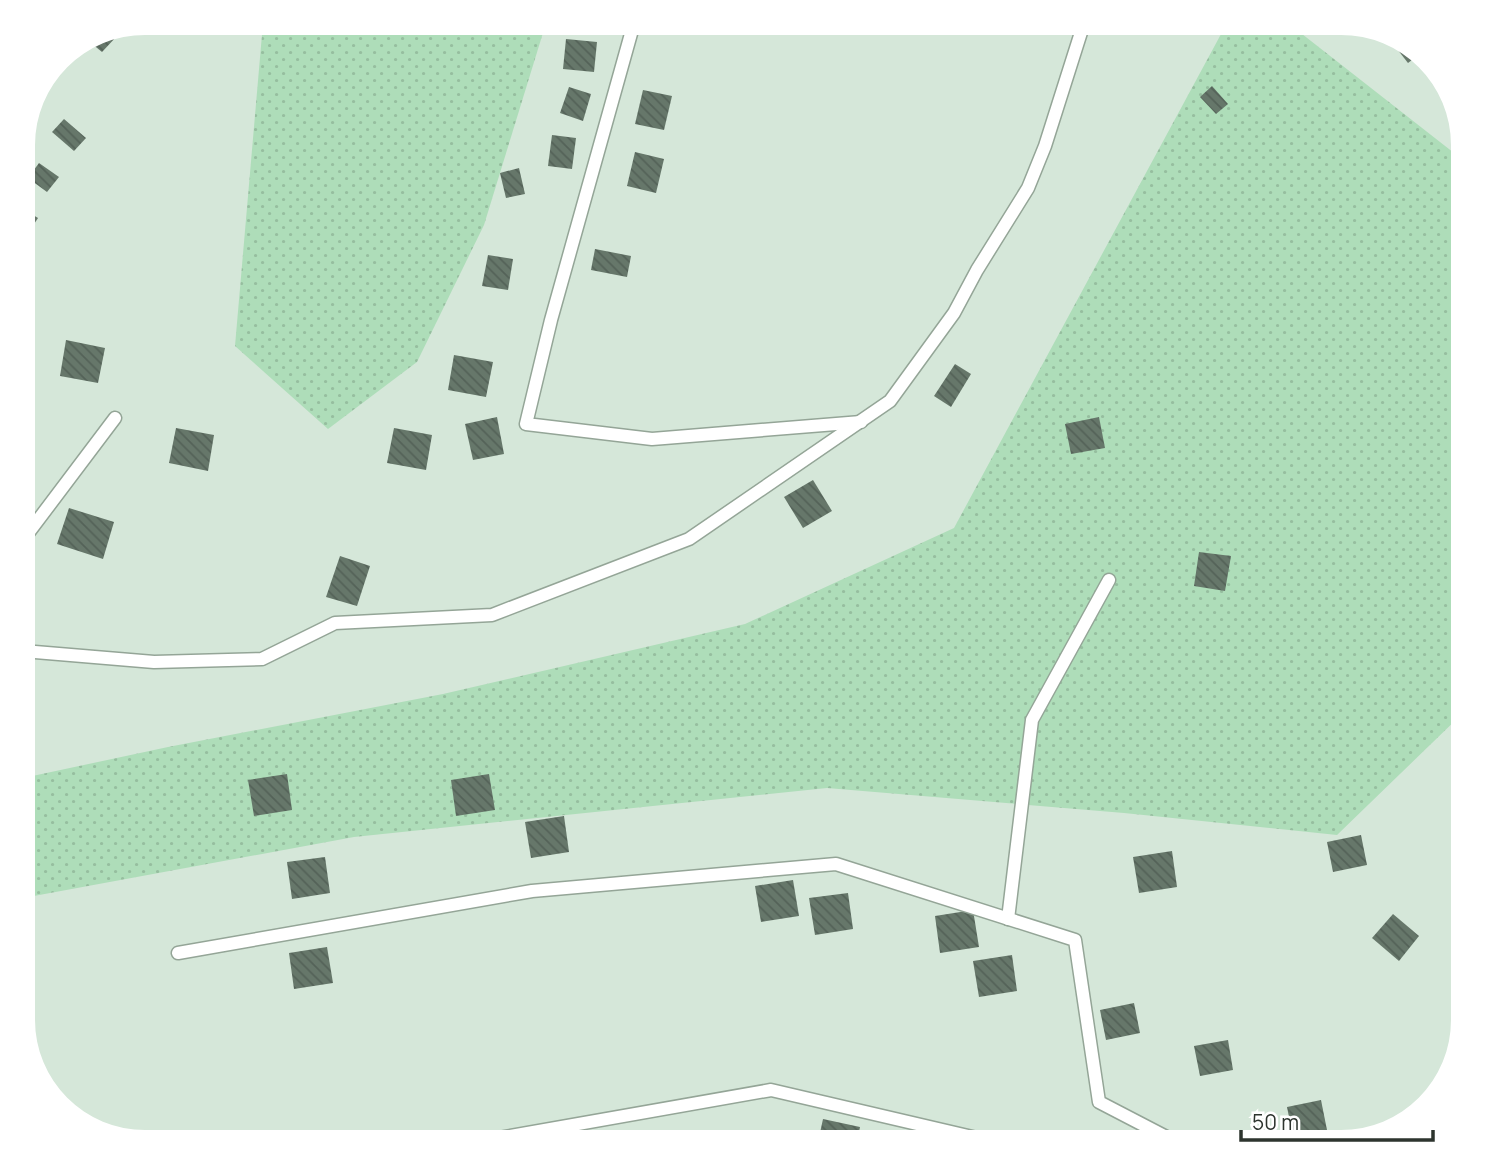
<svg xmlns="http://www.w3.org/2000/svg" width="1486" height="1165" viewBox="0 0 1486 1165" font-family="Manrope,sans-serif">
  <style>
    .grass { fill: url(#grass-dots) }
    .building { fill: url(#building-back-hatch) }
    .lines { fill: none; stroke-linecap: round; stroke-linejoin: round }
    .lane-casing { stroke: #94a597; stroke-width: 15 }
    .lane { stroke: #fff; stroke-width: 12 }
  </style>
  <defs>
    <pattern id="grass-dots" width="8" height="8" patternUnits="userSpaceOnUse" patternTransform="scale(1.75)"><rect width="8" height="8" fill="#aeddb9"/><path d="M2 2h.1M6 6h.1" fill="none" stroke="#96be9f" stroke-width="1.8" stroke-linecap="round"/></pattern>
    <pattern id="building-back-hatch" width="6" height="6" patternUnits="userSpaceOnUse" patternTransform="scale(1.75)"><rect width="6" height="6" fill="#66776a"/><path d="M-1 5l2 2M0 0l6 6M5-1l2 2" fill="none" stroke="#546258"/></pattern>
  </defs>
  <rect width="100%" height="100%" fill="#d5e7d9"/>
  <g class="grass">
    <polygon points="263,23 546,23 484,225 417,362 328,429 235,346"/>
    <polygon points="1227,23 1288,23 1463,160 1463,713 1337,835 1124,813 827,788 354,837 23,898 23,778 168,747 443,694 745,624 954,528"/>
  </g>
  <g class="building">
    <polygon points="1330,23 1346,24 1342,34 1327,28"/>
    <polygon points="115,34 117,36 102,52 91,43"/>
    <polygon points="566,39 597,42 594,72 563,69"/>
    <polygon points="1396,43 1421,53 1408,63 1394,45"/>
    <polygon points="1212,86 1228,104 1216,114 1200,97"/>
    <polygon points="569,87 591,94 583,121 560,113"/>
    <polygon points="643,90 672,96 664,130 635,124"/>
    <polygon points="64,119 86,138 74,151 52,132"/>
    <polygon points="552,135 576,138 572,169 548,166"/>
    <polygon points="635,152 664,159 656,193 627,186"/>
    <polygon points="39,163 59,177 47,192 28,178"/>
    <polygon points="519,168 525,194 506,198 500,173"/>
    <polygon points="23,209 38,218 23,241"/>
    <polygon points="595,249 631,256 627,277 591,270"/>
    <polygon points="488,255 513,259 508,290 482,286"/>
    <polygon points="66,340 105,348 98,383 60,376"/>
    <polygon points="454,355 493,362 486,397 448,390"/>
    <polygon points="955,364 971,374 951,407 934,396"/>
    <polygon points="497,417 504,454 473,460 465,424"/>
    <polygon points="1099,417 1105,448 1071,454 1065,424"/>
    <polygon points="176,428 214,435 208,471 169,463"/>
    <polygon points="394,428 432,435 426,470 387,463"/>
    <polygon points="813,480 832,511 803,528 784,497"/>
    <polygon points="69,508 114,522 103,559 57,544"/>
    <polygon points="1199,552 1231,556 1225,591 1194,586"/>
    <polygon points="340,556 370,566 357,606 326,597"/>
    <polygon points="287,774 292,810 254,816 248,780"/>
    <polygon points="489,774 495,810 456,816 451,780"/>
    <polygon points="564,816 569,852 531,858 525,822"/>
    <polygon points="1361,835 1367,865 1333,872 1327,842"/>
    <polygon points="1172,851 1177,887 1139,893 1133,857"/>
    <polygon points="325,857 330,893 292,899 287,862"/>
    <polygon points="793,880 799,916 761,922 755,886"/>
    <polygon points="848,893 853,929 815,935 809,898"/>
    <polygon points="973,910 979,947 940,953 935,916"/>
    <polygon points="1393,914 1419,936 1399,961 1372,938"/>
    <polygon points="327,947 333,983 294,989 289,953"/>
    <polygon points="1012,955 1017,991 979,997 973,961"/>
    <polygon points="1134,1003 1140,1033 1106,1040 1100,1010"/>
    <polygon points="1228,1040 1233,1070 1200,1076 1194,1046"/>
    <polygon points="1321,1100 1327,1130 1293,1137 1287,1107"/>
    <polygon points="823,1119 860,1127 857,1142 818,1142"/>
    <polygon points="1385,1126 1386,1132 1353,1140 1351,1133"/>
  </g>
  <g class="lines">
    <defs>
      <g id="lane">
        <polyline points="634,23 551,320 526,424 652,439 861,422"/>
        <polyline points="23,540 115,418"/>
        <polyline points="23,651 154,662 262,659 335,623 492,615 689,539 890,401 954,313 977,270 1028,188 1045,146 1084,23"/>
        <polyline points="1008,919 1032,720 1109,580"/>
        <polyline points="178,953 532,891 836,864 1075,940 1099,1102 1176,1142"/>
        <polyline points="476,1142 771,1090 994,1142"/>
      </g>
    </defs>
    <use href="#lane" class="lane-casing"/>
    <use href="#lane" class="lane"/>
  </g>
  <path d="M0 0H1486V1165H0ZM145 35H1341A110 110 0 0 1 1451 145V1020A110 110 0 0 1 1341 1130H145A110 110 0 0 1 35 1020V145A110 110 0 0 1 145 35Z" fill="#fff" fill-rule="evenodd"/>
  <path d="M1241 1130v10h192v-10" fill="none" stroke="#2d342e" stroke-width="3.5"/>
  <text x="1252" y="1130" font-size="21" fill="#2d342e" stroke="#ffffff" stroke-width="5" paint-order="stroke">50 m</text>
</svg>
